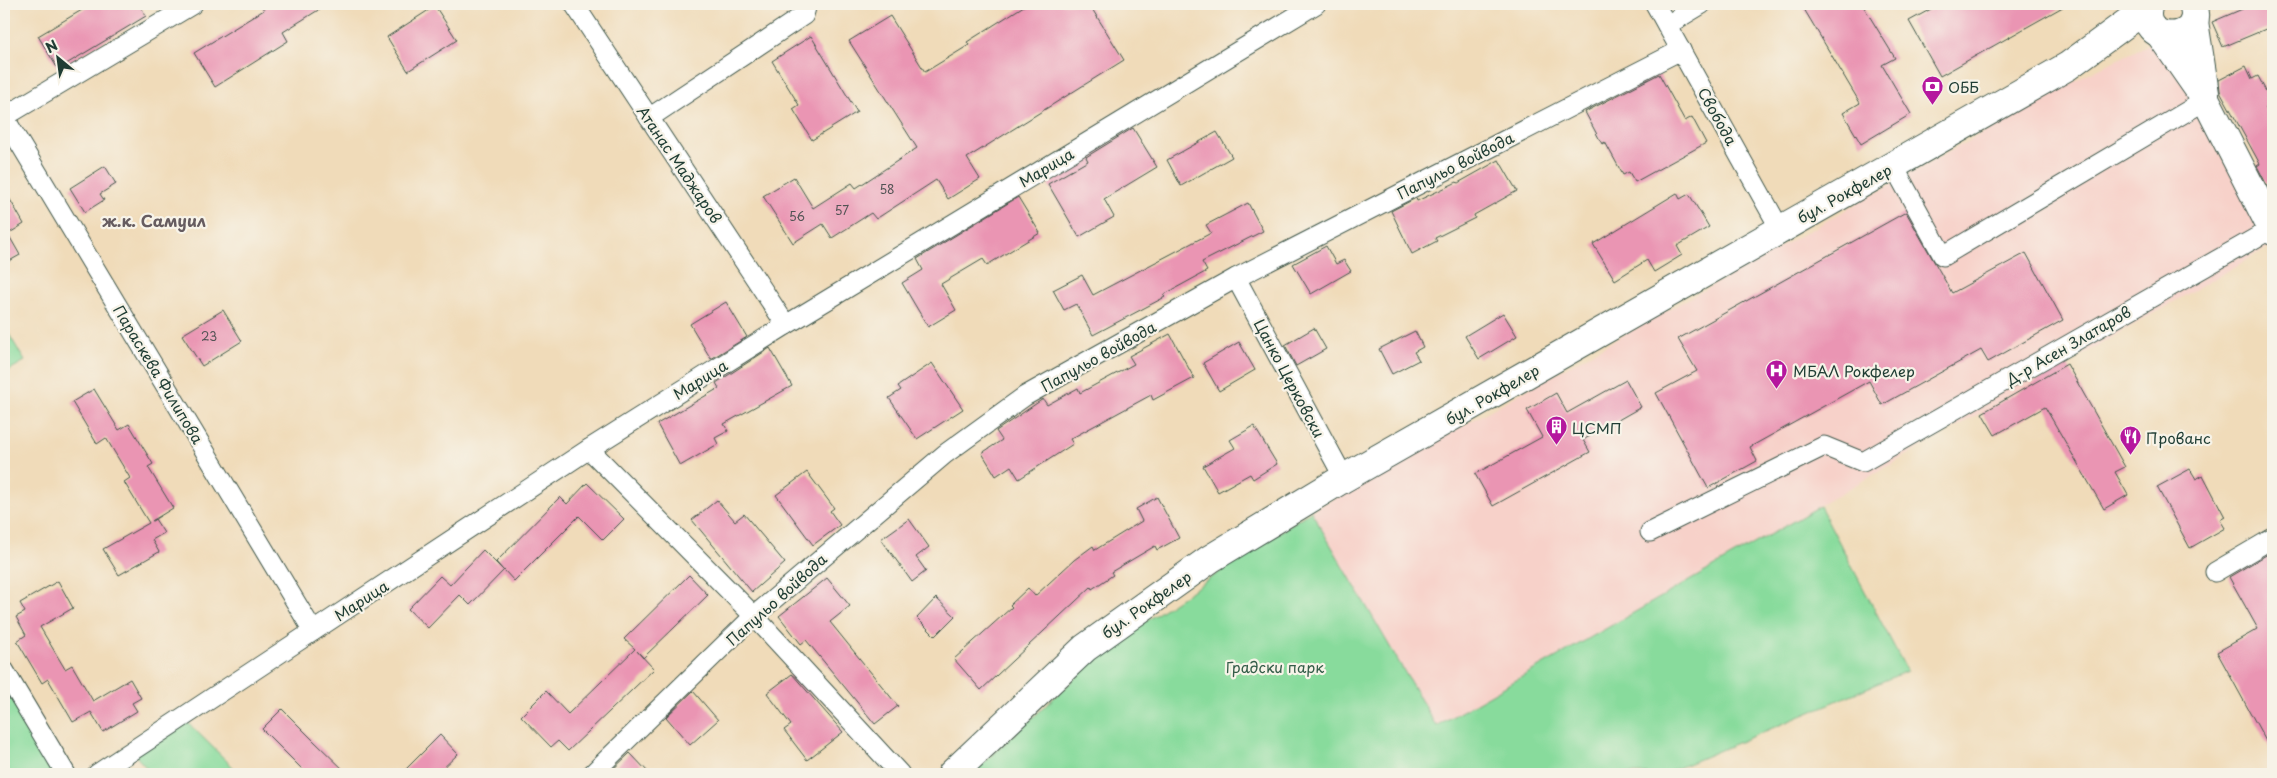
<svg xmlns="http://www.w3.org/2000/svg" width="2277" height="778" viewBox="0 0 2277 778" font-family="'Playpen Sans',sans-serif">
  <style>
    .built { fill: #f7d1c9 }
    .green { fill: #88db9c; stroke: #548c68 }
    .building { fill: #ea95b3 }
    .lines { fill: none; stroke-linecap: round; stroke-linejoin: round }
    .street-casing { stroke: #3e5548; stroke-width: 21 }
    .secondary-casing { stroke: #3e5548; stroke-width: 30 }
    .primary-casing { stroke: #3e5548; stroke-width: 30 }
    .street { stroke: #fff; stroke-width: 19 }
    .secondary { stroke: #fff; stroke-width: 28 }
    .primary { stroke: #fff; stroke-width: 28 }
    .labels { text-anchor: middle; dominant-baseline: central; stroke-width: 4.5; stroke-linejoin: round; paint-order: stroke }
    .number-label { font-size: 12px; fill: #525354 }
    .poi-label { font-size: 15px; fill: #1f3d34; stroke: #f7f3e8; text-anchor: start }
    .street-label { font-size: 15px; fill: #1f3d34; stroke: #f7f3e8 }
    .park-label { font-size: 15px; fill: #345d49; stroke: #f7f3e8 }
    .neighbourhood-label { font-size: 16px; font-weight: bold; fill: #665c60; stroke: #f7f3e8 }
  </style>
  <rect width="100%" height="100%" fill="#f7f3e8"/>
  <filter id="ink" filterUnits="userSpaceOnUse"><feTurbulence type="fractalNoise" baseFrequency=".02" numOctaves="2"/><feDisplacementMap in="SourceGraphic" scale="10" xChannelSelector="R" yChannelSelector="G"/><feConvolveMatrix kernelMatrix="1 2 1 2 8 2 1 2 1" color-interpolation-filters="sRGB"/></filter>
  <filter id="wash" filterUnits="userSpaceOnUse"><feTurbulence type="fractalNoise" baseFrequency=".0096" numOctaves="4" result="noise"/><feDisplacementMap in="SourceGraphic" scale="20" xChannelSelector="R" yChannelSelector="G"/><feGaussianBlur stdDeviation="1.12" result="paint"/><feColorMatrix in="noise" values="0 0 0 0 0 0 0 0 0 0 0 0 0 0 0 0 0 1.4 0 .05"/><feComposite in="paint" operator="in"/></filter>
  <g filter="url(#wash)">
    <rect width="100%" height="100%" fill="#f0dbb9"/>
    <polygon class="built" points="2150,44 2160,46 2168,53 2271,246 1436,726 1311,511 2093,71"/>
    <g class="green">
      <polygon points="4,326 25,361 4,373"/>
      <polygon points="1820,506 1907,671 1664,774 972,774 1112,644 1311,511 1436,726"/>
      <polygon points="4,670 66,774 4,774"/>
      <polygon points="183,718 240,774 152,774 132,752"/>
    </g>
    <g id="blocks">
      <g class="building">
        <polygon points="92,4 139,4 146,16 58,69 38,36"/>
        <polygon points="260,4 328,4 283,32 288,41 215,87 194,53 264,10"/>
        <polygon points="1027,4 1089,4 1124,60 967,158 980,179 948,199 936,180 876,219 871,213 832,238 823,224 793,243 763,196 794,177 813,208 852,183 856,188 917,148 849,41 890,16 925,72 969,45 967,42"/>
        <polygon points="1801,4 1862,4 1895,58 1882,65 1911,114 1861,144 1843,113 1860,103"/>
        <polygon points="1940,4 2068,4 1940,76 1909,21"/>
        <polygon points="2254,4 2273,4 2273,26 2223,47 2212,22"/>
        <polygon points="435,6 457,40 408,71 387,37"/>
        <polygon points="811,36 857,112 812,140 793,109 799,105 772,61"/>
        <polygon points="2246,66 2252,79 2258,76 2272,103 2265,107 2273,122 2273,197 2257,166 2260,164 2220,91 2219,80"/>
        <polygon points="1659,74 1685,121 1692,117 1706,143 1635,182 1629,172 1623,175 1605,142 1602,144 1585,112"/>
        <polygon points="1133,128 1157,167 1104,199 1114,217 1079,237 1048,184 1088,161 1086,157"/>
        <polygon points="1217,132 1232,157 1181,186 1167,160"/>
        <polygon points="1499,160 1517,191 1474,215 1475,218 1435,238 1437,241 1412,254 1391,211 1416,198 1417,201 1457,182 1458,183"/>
        <polygon points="105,166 116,184 100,194 104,200 85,212 70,188"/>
        <polygon points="4,189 24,224 8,234 20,255 4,264"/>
        <polygon points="1677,193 1680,199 1689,194 1709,227 1677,246 1682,255 1654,272 1647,260 1615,280 1593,244"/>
        <polygon points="1018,197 1040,233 987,265 983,259 941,284 956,310 928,327 902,283 923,270 917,259"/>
        <polygon points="1248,203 1263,231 1202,262 1207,271 1163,295 1165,297 1093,335 1076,304 1064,310 1053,290 1082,275 1093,295 1211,233 1206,225"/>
        <polygon points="1906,212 1952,293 2026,253 2063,320 1988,362 1981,350 1882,405 1869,381 1750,447 1757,461 1708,488 1656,393 1697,371 1678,339"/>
        <polygon points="1326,246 1336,264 1344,260 1351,271 1311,294 1293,264"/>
        <polygon points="726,302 747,337 711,359 690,324"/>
        <polygon points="223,310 242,341 202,366 182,335"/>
        <polygon points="1503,313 1517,336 1479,359 1465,336"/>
        <polygon points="1314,328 1326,349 1296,366 1285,345"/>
        <polygon points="1415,331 1423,347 1414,352 1419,360 1392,374 1379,349"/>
        <polygon points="1170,334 1194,378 1153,400 1151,395 1070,439 1073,444 1019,479 1011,466 996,476 982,453 1002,440 996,431 1043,399 1047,405 1078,388 1080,393 1134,364 1129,356"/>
        <polygon points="1239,342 1255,370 1219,391 1203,363"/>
        <polygon points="770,348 792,386 724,424 728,431 715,438 718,444 680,466 657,424 719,388 716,383"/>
        <polygon points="932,363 963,409 917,439 889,398 901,390 898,386"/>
        <polygon points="2067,364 2125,467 2115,472 2128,495 2104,509 2045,407 1995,435 1982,413"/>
        <polygon points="1626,380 1641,407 1583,440 1590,452 1493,506 1475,474 1542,437 1527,410 1556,393 1567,413"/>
        <polygon points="94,389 119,430 129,424 153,464 148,467 173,508 152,521 155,519 164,533 152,540 159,552 119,575 103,549 149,523 124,482 130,478 106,438 97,444 72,402"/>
        <polygon points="1254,426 1277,464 1253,479 1250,474 1218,492 1203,466 1235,448 1230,440"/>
        <polygon points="2190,469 2196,479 2203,475 2225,517 2220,520 2225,528 2190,548 2157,487"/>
        <polygon points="807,472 834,508 830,511 840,525 813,545 776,495"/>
        <polygon points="587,483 624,519 603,540 579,516 514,581 504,570 470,605 460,595 428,628 408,609 440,576 450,585 483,550 503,570 496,562 560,497 567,504"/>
        <polygon points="1157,497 1179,538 1157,550 1155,546 1111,572 1113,575 1092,589 1091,587 981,690 954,659 1012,607 1010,605 1028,588 1035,596 1074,560 1093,546 1095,550 1142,521 1136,509"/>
        <polygon points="717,500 735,521 744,514 785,563 752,592 692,520"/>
        <polygon points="909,519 929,547 916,557 926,571 912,582 881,539"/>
        <polygon points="2273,551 2273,754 2217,652 2258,629 2229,577"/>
        <polygon points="689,575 708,595 643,658 637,651 654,669 568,751 558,741 551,747 521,716 546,691 568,714 635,649 624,639"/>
        <polygon points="827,578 850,606 830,622 898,706 875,724 806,640 801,644 779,616"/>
        <polygon points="58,581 73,608 40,627 65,669 72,665 93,701 130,679 141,698 132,703 137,711 103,732 91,712 73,722 48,679 42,683 17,641 26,635 16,617 25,612 20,603"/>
        <polygon points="936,598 955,616 935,636 917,618"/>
        <polygon points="792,674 843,732 807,760 784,730 791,725 767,693"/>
        <polygon points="693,691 718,720 690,745 666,717"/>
        <polygon points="282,709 315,742 348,774 307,774 262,729"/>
        <polygon points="440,735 458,754 437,774 401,774"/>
        <polygon points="630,753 650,774 608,774"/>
      </g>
    </g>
  </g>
  <g filter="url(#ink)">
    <use href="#blocks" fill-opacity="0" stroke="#3e5548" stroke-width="1"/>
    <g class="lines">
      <defs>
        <g id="street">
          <polyline points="574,4 786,325"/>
          <polyline points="1655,4 1780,229"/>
          <polyline points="1667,25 1702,4"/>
          <polyline points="4,117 313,631"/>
          <polyline points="4,117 193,4"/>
          <polyline points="649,118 804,15 807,4"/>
          <polyline points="1893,165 1943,256 2206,100"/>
          <polyline points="1236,278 1344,478"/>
          <polyline points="589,449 754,616 900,774"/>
          <polyline points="1650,532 1824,446 1863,462 2273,228"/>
          <polyline points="2215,572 2273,538"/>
          <polyline points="4,670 66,774"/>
          <polyline points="97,774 589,449 786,325 1316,4"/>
          <polyline points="592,774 754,616 945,454 1025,396 1236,278 1681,50"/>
        </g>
        <g id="secondary">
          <polyline points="2194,21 2205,93"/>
          <polyline points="2160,34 2206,100 2273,231"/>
        </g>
        <g id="primary">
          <path d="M 2149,4 C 2134,46 2208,46 2193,4"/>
          <polyline points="952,774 1085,648 1210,559 1344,478 2068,66 2147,8"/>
        </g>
      </defs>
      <use href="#street" class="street-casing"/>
      <use href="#secondary" class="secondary-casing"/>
      <use href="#primary" class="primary-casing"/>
      <use href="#street" class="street"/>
      <use href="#secondary" class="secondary"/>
      <use href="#primary" class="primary"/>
    </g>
  </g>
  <defs>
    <symbol id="bank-pin" viewBox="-11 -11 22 30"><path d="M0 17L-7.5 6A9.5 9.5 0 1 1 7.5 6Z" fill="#b5179e" stroke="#f7f3e8"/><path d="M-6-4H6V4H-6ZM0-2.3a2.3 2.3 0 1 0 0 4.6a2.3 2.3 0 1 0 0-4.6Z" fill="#fff"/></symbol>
    <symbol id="hospital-pin" viewBox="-11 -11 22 30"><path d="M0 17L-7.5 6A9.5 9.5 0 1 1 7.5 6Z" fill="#b5179e" stroke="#f7f3e8"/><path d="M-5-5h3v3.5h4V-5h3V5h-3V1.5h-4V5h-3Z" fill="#fff"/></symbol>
    <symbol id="building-pin" viewBox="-11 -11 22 30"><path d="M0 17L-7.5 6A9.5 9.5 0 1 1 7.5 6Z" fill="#b5179e" stroke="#f7f3e8"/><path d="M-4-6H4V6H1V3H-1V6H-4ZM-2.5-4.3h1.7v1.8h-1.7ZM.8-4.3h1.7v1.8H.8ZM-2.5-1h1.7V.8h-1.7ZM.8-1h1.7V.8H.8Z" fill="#fff"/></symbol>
    <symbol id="restaurant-pin" viewBox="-11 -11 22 30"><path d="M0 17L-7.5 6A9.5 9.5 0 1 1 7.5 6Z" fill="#b5179e" stroke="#f7f3e8"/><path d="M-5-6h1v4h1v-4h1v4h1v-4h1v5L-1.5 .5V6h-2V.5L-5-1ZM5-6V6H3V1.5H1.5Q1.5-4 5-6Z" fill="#fff"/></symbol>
  </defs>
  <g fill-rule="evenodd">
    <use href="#bank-pin" x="1920" y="74" width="25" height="34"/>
    <use href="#hospital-pin" x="1764" y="358" width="25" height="34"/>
    <use href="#building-pin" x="1544" y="414" width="25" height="34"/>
    <use href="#restaurant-pin" x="2118" y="424" width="25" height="34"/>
  </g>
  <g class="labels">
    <g class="number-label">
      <text x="887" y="189">58</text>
      <text x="842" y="210">57</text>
      <text x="797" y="216">56</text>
      <text x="209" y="336">23</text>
    </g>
    <g class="poi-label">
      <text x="1948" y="86">ОББ</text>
      <text x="1793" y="370">МБАЛ Рокфелер</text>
      <text x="1572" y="427">ЦСМП</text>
      <text x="2146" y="437">Прованс</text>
    </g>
    <g class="street-label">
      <text transform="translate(1718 116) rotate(61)">Свобода</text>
      <text transform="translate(680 164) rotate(56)">Атанас Маджаров</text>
      <text transform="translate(1455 165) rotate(-27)">Папульо войвода</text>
      <text transform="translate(1046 167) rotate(-31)">Марица</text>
      <text transform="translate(1844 193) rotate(-29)">бул. Рокфелер</text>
      <text transform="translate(2068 345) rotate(-30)">Д-р Асен Златаров</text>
      <text transform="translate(1098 356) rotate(-29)">Папульо войвода</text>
      <text transform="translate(159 374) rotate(59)">Параскева Филипова</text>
      <text transform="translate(1290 378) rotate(62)">Цанко Церковски</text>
      <text transform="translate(700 379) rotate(-32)">Марица</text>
      <text transform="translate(1492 394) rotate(-30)">бул. Рокфелер</text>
      <text transform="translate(776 599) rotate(-42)">Папульо войвода</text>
      <text transform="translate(361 600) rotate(-33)">Марица</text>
      <text transform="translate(1146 604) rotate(-35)">бул. Рокфелер</text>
    </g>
    <g class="park-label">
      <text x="1275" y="666">Градски парк</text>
    </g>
    <g class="neighbourhood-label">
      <text x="154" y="220">ж.к. Самуил</text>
    </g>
  </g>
  <rect width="2277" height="778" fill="none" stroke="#f7f3e8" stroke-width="20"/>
  <g transform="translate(58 58) rotate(331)" stroke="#f7f3e8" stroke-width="4" paint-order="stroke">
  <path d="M0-4L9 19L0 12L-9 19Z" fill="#1f3d34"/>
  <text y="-8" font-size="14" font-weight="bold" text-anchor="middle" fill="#1f3d34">N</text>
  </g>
</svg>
